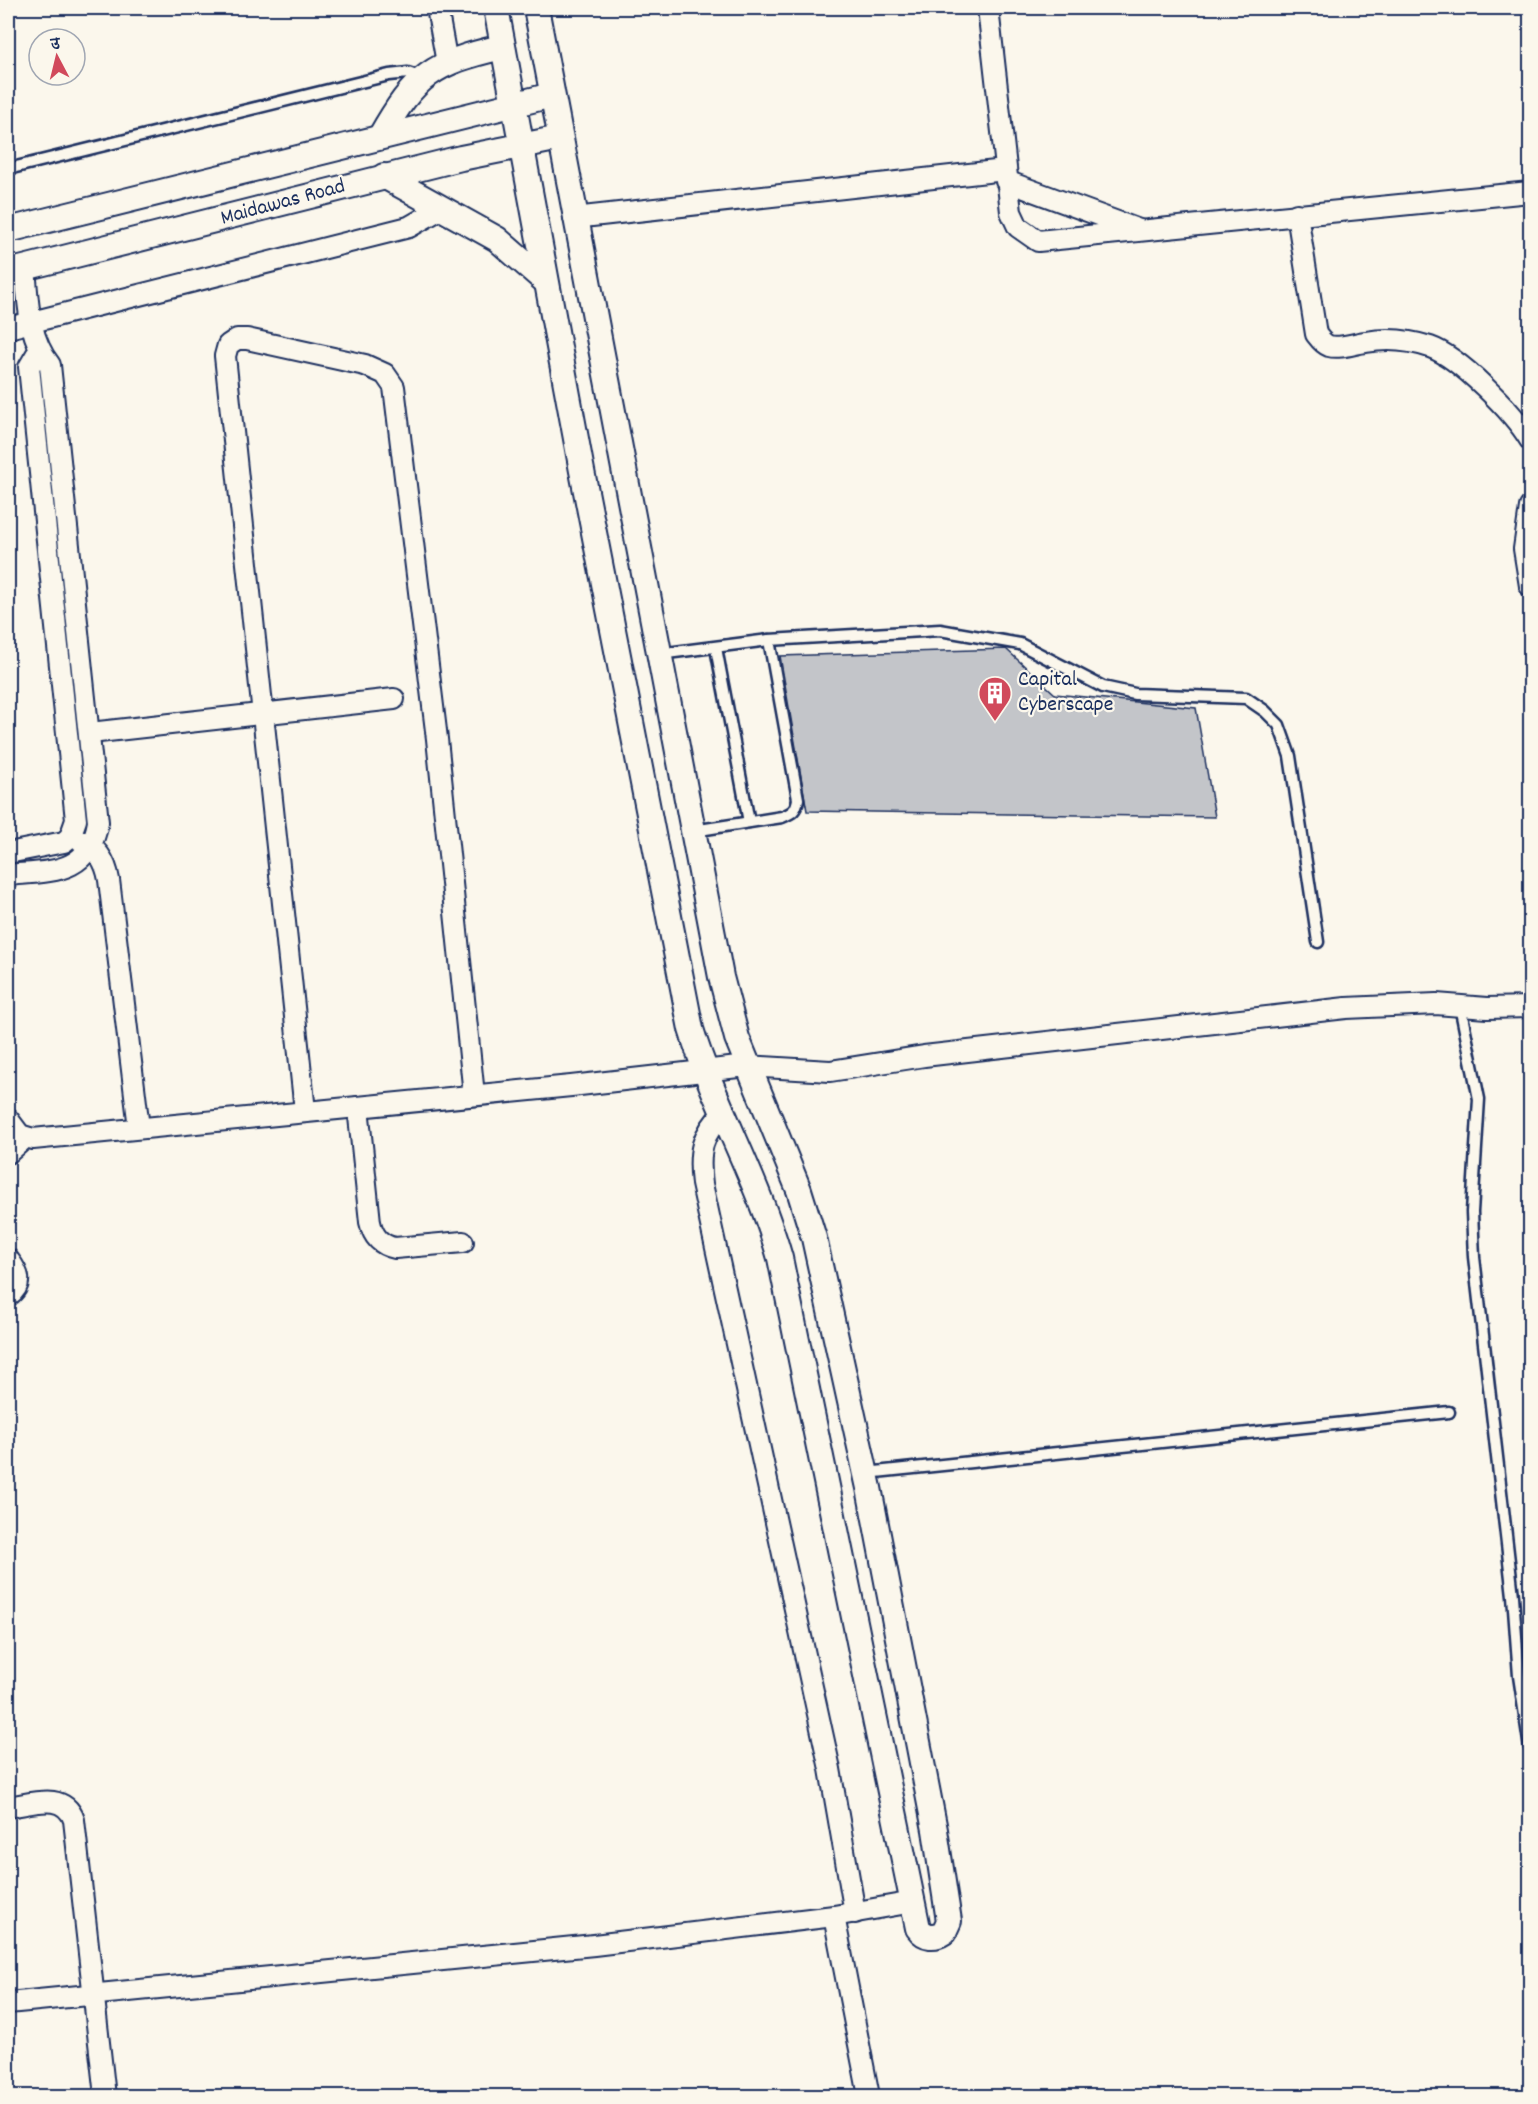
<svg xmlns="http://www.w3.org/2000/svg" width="1538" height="2104" viewBox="0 0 1538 2104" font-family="Dekko,'Playpen Sans Deva',sans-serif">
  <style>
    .building { fill: #c3c5c9; stroke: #1b2f5e; stroke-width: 1.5 }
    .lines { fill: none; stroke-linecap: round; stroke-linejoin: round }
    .service-casing { stroke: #1b2f5e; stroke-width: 15 }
    .minor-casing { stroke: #1b2f5e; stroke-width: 24 }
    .tertiary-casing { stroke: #1b2f5e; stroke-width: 28 }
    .service { stroke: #fbf7ec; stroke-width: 10 }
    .minor { stroke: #fbf7ec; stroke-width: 20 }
    .tertiary { stroke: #fbf7ec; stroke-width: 24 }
    .labels { text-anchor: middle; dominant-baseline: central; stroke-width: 4.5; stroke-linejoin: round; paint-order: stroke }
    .street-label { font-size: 22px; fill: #1b2f5e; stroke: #fbf7ec }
    .poi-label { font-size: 22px; fill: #1b2f5e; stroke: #fbf7ec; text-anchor: start }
  </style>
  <rect width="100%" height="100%" fill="#fbf7ec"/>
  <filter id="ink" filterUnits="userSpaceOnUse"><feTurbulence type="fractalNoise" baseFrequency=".0167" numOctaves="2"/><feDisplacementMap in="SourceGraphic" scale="12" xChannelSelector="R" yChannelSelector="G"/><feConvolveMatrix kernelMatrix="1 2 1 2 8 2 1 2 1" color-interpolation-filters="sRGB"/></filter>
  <g filter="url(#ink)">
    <polygon class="building" points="1006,649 1055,694 1196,708 1215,817 807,811 780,656"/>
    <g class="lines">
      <defs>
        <g id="service">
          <polyline points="8,169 389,75 408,73 422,78"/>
          <polyline points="716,648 749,822"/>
          <polyline points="659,654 769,640 940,630 1020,644 1103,687 1135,694 1246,698 1265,711 1279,725 1290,756 1318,942"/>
          <path d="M 693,831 L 782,817 C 792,813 796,811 798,799 L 769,640"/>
          <polyline points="1460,1006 1479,1099 1472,1212 1474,1257 1513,1596 1519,1676 1530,1748"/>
          <polyline points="866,1473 1449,1412"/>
        </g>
        <g id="minor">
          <polyline points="437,8 447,63"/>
          <polyline points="988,8 1011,212 1018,227 1038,241 1530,192"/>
          <polyline points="1006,181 1139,230"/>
          <path d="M 1297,214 L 1316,334 C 1319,338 1323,344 1329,346 C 1340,349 1355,343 1366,342 C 1387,338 1409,340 1430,347 C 1459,357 1514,413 1530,440"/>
          <polyline points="574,218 1005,170"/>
          <polyline points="8,328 409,227 442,208"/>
          <polyline points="1530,507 1524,549 1530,586"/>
          <polyline points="90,733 394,699"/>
          <path d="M 81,841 C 98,848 106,862 109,880 L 139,1128"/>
          <polyline points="8,853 64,842 70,837 76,820 29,367 39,350"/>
          <path d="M 8,875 C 51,871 89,875 98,822 L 50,365 C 28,337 28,301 25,267"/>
          <path d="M 358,1107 L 370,1222 C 373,1236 380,1245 395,1248 L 463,1242"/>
          <polyline points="305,1111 225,356 228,345 237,339 247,339 365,365 385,374 394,387 437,739 474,1095"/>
          <path d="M 724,1112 C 701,1135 698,1152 702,1184 L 830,1769 L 855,1913"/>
          <polyline points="8,1119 20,1135 33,1139 571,1086 747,1066 830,1071 924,1056 1346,1008 1436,1004 1487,1008 1530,1007"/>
          <polyline points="8,1153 25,1138"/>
          <path d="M 8,1259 C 19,1273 24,1284 8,1296"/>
          <path d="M 8,1807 C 32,1804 64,1791 74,1820 L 105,2096"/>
          <polyline points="834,1916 869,2096"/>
          <polyline points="8,2003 594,1945 834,1916 913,1902"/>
        </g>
        <g id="tertiary">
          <path d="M 496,8 L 582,471 L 691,1029 C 715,1107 758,1179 780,1258 L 918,1928 C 925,1938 935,1938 944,1932 L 949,1921 L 935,1830 L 869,1488 L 814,1238 L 799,1190 L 737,1038 L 721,977 L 536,8"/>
          <path d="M 380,137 C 415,75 433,63 502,47"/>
          <polyline points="384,176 497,239 545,281"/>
          <polyline points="8,230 552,95"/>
          <polyline points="8,272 461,158 560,138"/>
        </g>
      </defs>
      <use href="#service" class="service-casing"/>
      <use href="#minor" class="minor-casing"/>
      <use href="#tertiary" class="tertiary-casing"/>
      <use href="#service" class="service"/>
      <use href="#minor" class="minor"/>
      <use href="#tertiary" class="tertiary"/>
    </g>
  </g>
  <defs>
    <symbol id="building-pin" viewBox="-11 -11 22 30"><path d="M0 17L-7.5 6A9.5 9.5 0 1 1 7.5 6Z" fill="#d1495b" stroke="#fbf7ec"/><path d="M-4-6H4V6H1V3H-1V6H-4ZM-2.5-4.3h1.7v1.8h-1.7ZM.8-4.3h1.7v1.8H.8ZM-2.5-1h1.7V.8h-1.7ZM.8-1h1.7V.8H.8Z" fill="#fff"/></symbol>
  </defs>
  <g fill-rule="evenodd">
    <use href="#building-pin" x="976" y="674" width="38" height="52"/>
  </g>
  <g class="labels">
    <g class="street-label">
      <text transform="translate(283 203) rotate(-15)">Maidawas Road</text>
    </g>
    <g class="poi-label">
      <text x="1018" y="680">Capital<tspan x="1018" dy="25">Cyberscape</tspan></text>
    </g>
  </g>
  <rect width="1538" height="2104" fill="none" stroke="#fbf7ec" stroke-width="30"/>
  <rect x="15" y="15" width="1508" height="2074" fill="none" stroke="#1b2f5e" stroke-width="2" filter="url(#ink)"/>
  <g transform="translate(57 57) rotate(353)"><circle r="28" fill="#fbf7ec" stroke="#a1a7b3" stroke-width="1.5"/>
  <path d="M0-4.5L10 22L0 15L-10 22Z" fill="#d1495b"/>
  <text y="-9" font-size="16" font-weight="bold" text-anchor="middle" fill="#1b2f5e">उ</text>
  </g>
</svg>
